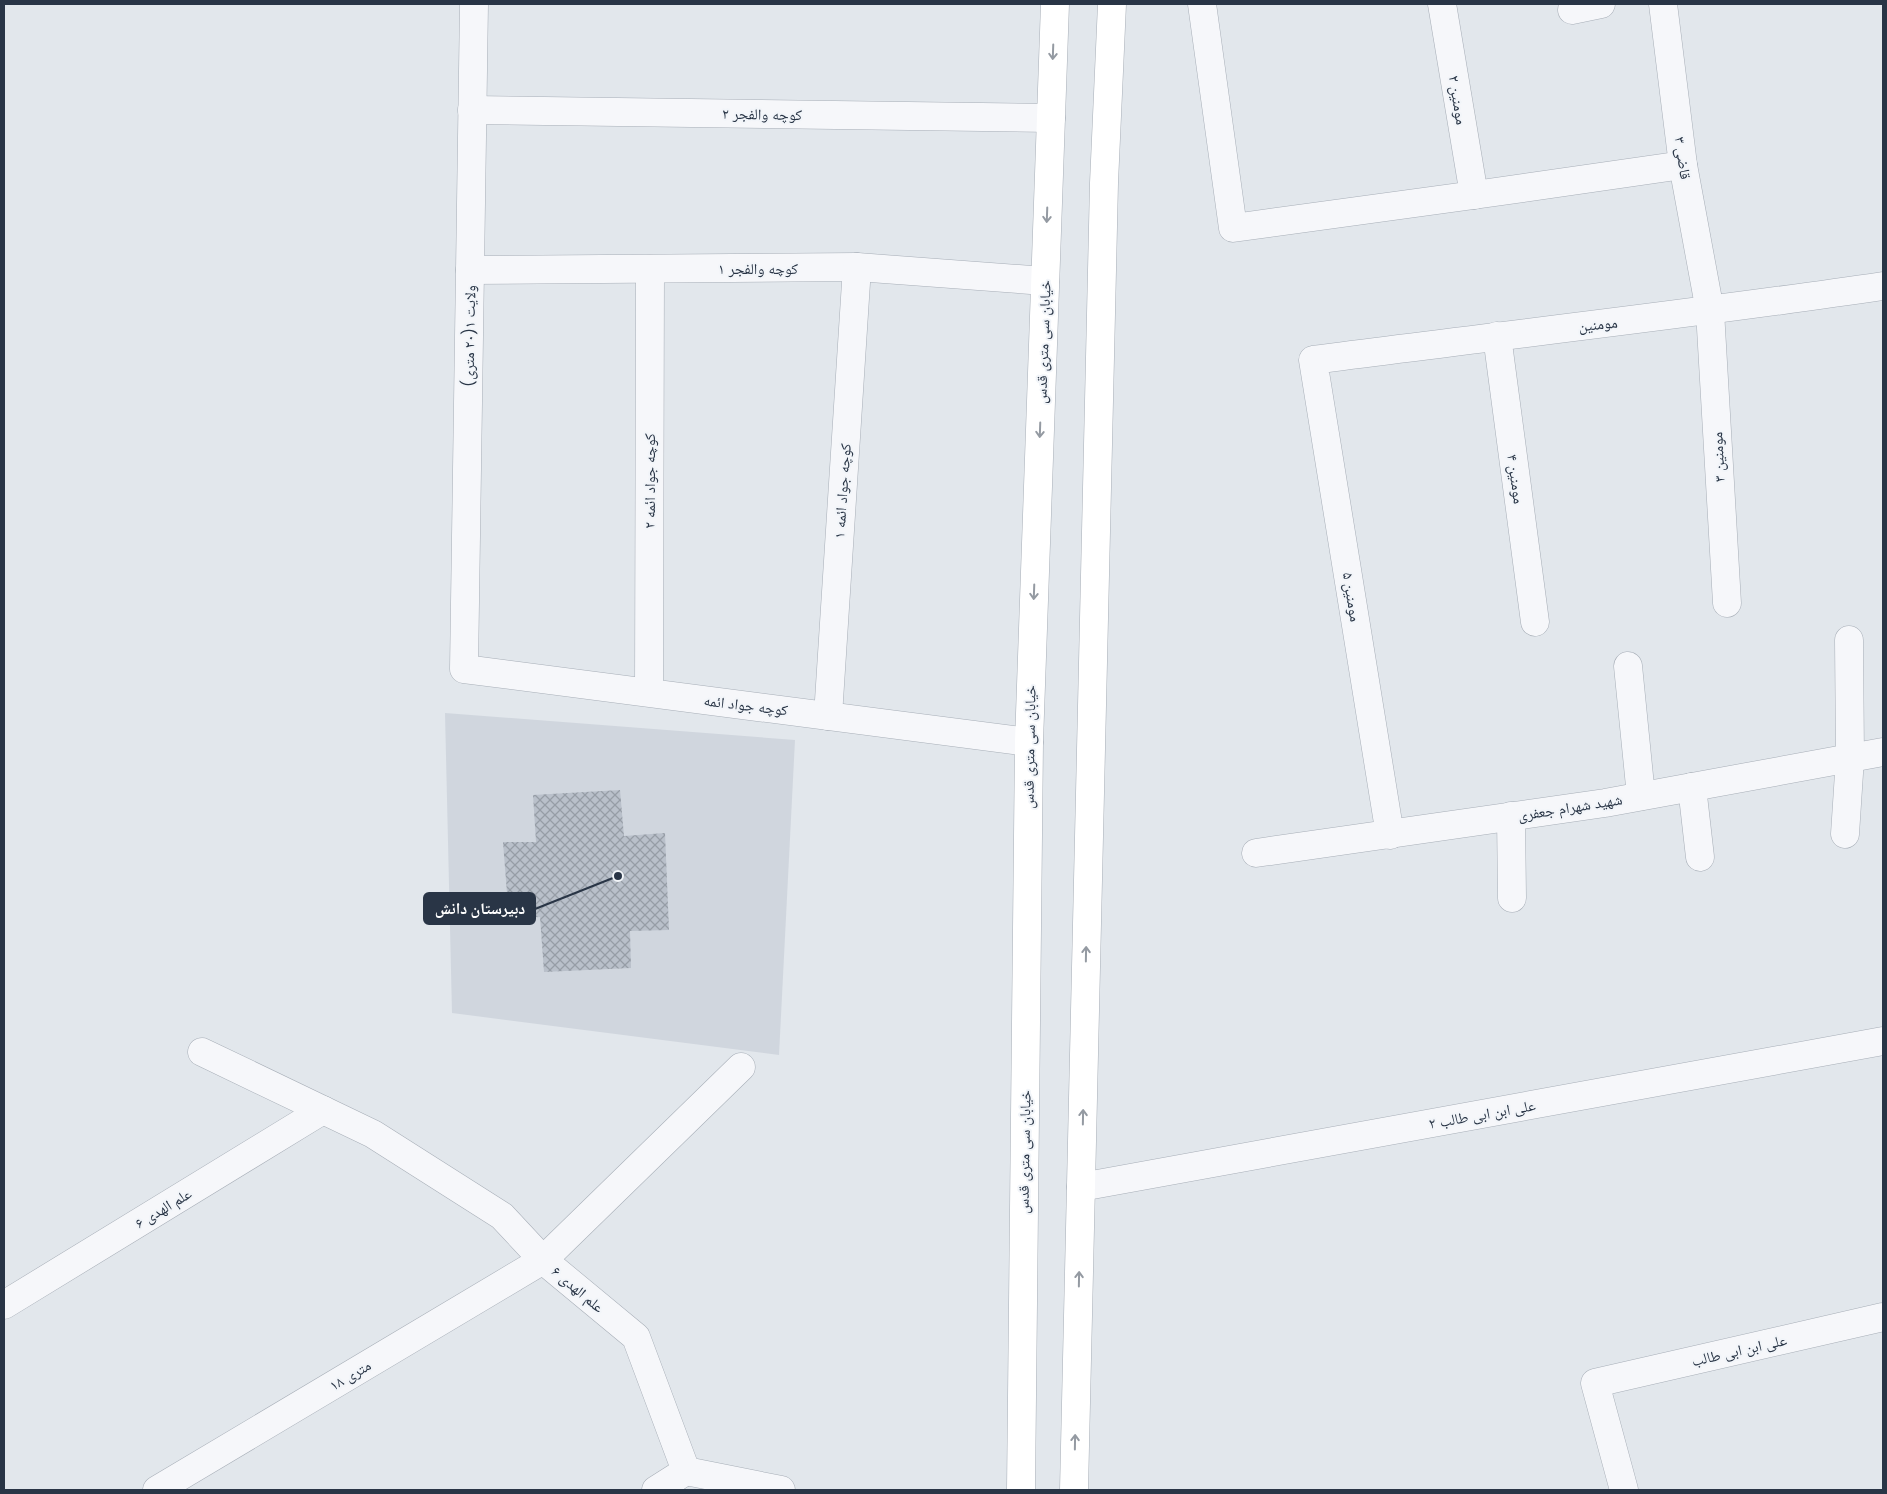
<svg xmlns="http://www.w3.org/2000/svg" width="1887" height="1494" viewBox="0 0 1887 1494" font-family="Poppins,'Noto Naskh Arabic',sans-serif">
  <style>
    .built { fill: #d0d6de }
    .building { fill: url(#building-cross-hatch) }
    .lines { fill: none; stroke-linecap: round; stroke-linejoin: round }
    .minor-casing { stroke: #a7aeb7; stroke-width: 29 }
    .secondary-casing { stroke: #a7aeb7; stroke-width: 29 }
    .minor { stroke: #f6f7fa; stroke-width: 28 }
    .secondary { stroke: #fff; stroke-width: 28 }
    .oneway { stroke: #949aa2 }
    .labels { text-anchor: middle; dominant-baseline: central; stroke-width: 4; stroke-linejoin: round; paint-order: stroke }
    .street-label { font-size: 15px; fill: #293546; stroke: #f2f5f9 }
    .leader { fill: none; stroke: #293546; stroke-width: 2 }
    .callout-dot { fill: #293546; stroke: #f2f5f9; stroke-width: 2 }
    .callout { fill: #293546; stroke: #293546; stroke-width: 2 }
    .callout-label { font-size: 16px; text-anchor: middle; font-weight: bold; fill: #fff }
  </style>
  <defs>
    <pattern id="building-cross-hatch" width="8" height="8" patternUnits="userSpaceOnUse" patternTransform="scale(1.25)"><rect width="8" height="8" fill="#b9c0ca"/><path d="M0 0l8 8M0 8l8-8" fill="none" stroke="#969da6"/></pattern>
  </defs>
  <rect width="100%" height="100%" fill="#e2e7ec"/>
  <polygon class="built" points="445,713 795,740 779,1055 452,1013"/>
  <polygon class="building" points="620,790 624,836 665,833 669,930 630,931 631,968 544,972 540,917 509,919 503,842 536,842 533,795"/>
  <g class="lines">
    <defs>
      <g id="minor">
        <polyline points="474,4 464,669 1029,742"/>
        <polyline points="1202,4 1233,228 1474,195 1683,165"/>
        <polyline points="1442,4 1474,195"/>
        <polyline points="1663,4 1683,165 1710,311 1727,603"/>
        <polyline points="1572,10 1601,4"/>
        <polyline points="472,110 1051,118"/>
        <polyline points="470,270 857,267 1045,281"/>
        <polyline points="1497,336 1535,622"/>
        <polyline points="1628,666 1641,796"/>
        <polyline points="649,692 650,269"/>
        <polyline points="828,716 857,267"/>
        <polyline points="1692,787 1700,857"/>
        <polyline points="1511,816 1512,898"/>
        <polyline points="1845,834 1850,758 1849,640"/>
        <path d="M 1390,835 L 1313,360 C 1503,335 1694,314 1883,286"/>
        <polyline points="1256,853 1605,803 1883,752"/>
        <polyline points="202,1052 373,1134 502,1216 543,1260 636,1337 686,1471"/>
        <polyline points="1081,1187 1883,1041"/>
        <polyline points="4,1305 323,1110"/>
        <polyline points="686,1471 781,1490"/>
        <polyline points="157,1490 543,1260 741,1067"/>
        <polyline points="656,1490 686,1471"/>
        <polyline points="1624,1490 1595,1383 1883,1317"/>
      </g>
      <g id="secondary">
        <polyline points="1021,1490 1029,742 1055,4"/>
        <polyline points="1074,1490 1104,183 1112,4"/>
      </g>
    </defs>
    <use href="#minor" class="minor-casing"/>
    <use href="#secondary" class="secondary-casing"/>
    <use href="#minor" class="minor"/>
    <use href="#secondary" class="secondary"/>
  </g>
  <defs><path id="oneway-shaft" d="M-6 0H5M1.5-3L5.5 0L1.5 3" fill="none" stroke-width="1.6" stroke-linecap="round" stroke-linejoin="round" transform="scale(1.25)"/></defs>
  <g class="oneway">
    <use href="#oneway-shaft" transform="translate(1053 52) rotate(92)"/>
    <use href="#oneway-shaft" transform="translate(1047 215) rotate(92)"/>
    <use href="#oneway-shaft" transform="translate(1040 430) rotate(92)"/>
    <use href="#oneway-shaft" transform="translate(1034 592) rotate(92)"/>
    <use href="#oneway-shaft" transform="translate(1086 954) rotate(-89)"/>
    <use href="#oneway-shaft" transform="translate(1083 1117) rotate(-89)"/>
    <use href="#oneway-shaft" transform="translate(1079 1279) rotate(-89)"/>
    <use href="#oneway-shaft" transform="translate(1075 1442) rotate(-89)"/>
  </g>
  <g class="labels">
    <g class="street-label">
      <text transform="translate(1458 100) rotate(81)">مومنین ۲</text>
      <text transform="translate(762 114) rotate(1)">کوچه والفجر ۲</text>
      <text transform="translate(1683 158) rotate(82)">قاضی ۳</text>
      <text x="758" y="268">کوچه والفجر ۱</text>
      <text transform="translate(1598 324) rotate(-6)">مومنین</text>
      <text transform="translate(469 336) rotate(-89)">ولایت ۱(۲۰ متری)</text>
      <text transform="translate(1043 342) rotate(-88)">خیابان سی متری قدس</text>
      <text transform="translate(1718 457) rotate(-93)">مومنین ۳</text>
      <text transform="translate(1516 479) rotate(82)">مومنین ۴</text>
      <text transform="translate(649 481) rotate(-90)">کوچه جواد ائمه ۲</text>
      <text transform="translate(842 491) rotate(-86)">کوچه جواد ائمه ۱</text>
      <text transform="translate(1352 597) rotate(81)">۵ مومنین</text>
      <text transform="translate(746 705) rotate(7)">کوچه جواد ائمه</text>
      <text transform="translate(1029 747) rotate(-89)">خیابان سی متری قدس</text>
      <text transform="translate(1570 807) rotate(-9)">شهید شهرام جعفری</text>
      <text transform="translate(1482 1114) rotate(-10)">علی ابن ابی طالب ۲</text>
      <text transform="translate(1024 1152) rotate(-89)">خیابان سی متری قدس</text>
      <text transform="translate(163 1208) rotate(-31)">علم الهدی ۶</text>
      <text transform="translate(578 1289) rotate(40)">علم الهدی ۶</text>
      <text transform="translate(1739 1350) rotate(-13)">علی ابن ابی طالب</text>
      <text transform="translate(350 1375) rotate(-31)">۱۸ متری</text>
    </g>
  </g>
  <path class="leader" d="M618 876L535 909"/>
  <circle class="callout-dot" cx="618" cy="876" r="5"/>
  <rect class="callout" x="424" y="893" width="111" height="31" rx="5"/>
  <g class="callout-label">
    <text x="480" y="914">دبیرستان دانش</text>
  </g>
  <rect width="1887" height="1494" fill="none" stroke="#293546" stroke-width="10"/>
</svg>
